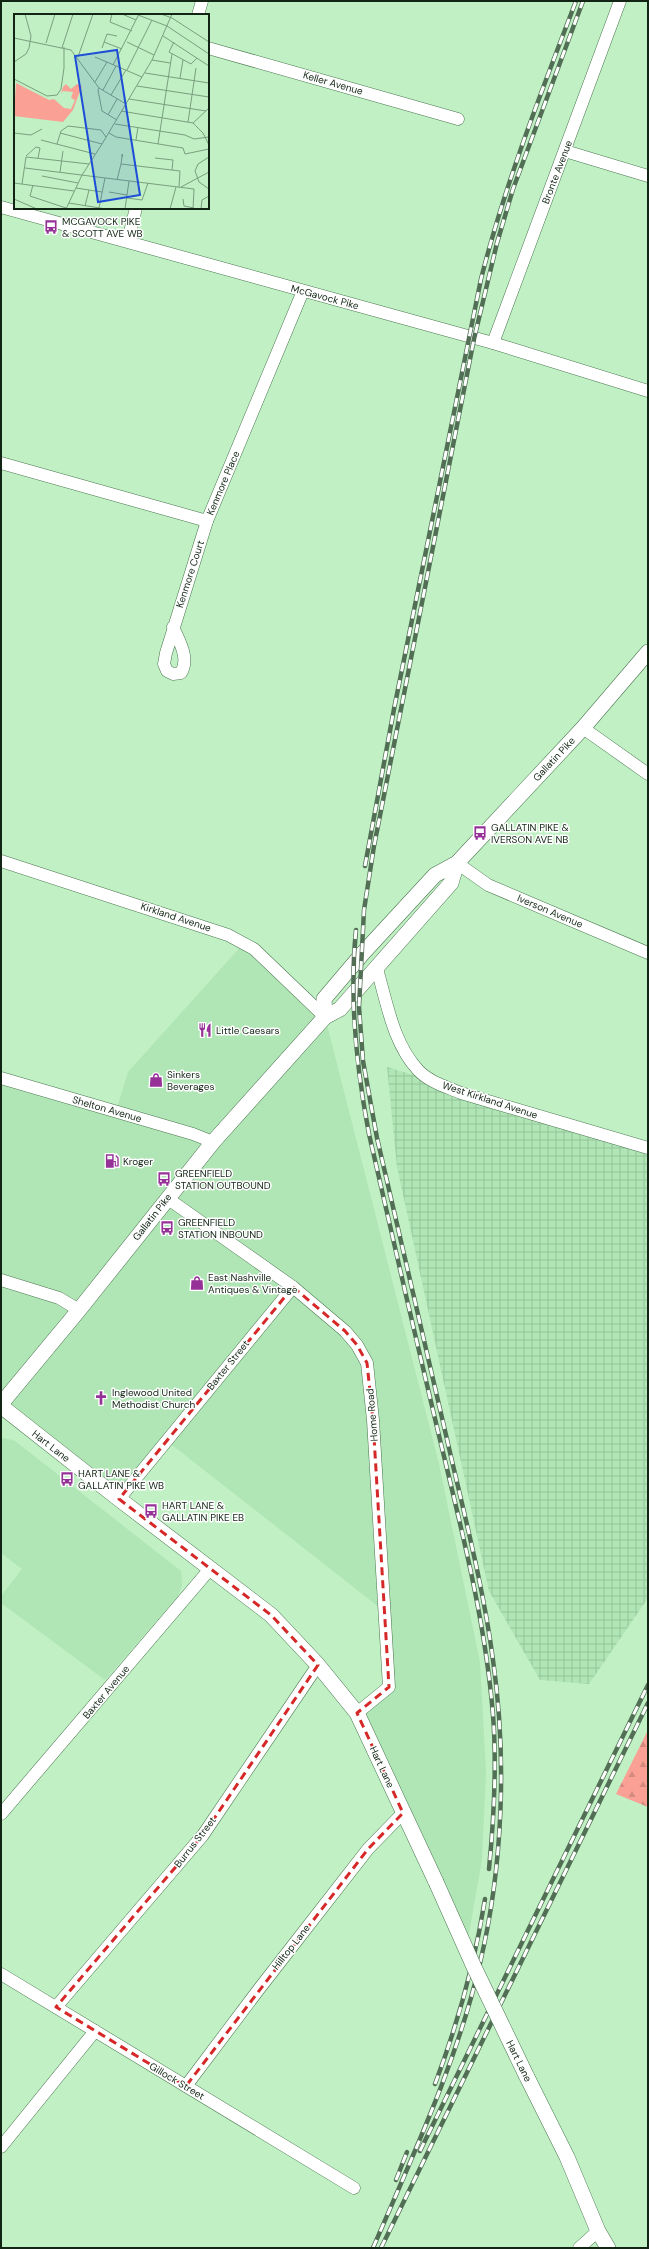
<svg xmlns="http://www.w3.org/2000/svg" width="649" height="2249" viewBox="0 0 649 2249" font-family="'DM Sans',sans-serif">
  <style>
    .built { fill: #b0e5b5 }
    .industrial { fill: url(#industrial-grid) }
    .forest { fill: url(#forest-firs) }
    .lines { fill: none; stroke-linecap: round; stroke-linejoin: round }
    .minor-casing { stroke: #4b7650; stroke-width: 13 }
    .major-casing { stroke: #4b7650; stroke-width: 16 }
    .minor { stroke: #fff; stroke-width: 12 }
    .major { stroke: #fff; stroke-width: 15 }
    .rail-casing { stroke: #526f55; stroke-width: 4.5 }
    .rail { stroke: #fff; stroke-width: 3; stroke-dasharray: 9; stroke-linecap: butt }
    .major-bridge-casing { stroke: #4b7650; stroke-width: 16; stroke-linecap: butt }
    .major-bridge { stroke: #fff; stroke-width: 15 }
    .marked { fill: none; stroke: #d62828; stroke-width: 3; stroke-dasharray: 8 5; stroke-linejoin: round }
    .labels { text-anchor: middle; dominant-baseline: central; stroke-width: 3; stroke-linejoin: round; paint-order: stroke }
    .street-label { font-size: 10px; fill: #122515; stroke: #fff }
    .poi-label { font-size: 10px; fill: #122515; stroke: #fff; text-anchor: start }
    .inset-road { fill: none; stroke: #7a9f7e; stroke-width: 1 }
    .view { fill: #1d4ed8; fill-opacity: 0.15; stroke: #1d4ed8; stroke-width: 2 }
    .inset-edge { fill: none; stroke: #122515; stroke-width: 2 }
  </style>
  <defs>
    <pattern id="industrial-grid" width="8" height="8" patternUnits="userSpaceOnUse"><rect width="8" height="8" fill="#b0e5b5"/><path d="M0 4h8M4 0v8" fill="none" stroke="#96c49b"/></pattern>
    <pattern id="forest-firs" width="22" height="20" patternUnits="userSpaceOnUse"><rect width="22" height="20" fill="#faa095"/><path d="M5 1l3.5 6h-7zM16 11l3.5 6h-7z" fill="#d58a80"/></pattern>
  </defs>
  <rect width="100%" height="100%" fill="#c0f0c4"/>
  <g class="built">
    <polygon points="244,943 325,1017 439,1464 480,1662 486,1772 482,1860 466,1950 357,1713 389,1687 384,1611 167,1441 119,1499 1,1406 1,1078 116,1111 128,1072"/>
    <polygon points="4,1438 15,1441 181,1571 182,1585 178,1596 105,1680 1,1603 1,1596 22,1569 1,1553 1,1439"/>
  </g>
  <polygon class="industrial" points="387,1067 648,1145 648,1598 589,1684 540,1680 489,1591 397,1167"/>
  <polygon class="forest" points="648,1730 648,1807 616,1794"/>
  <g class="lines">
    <defs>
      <g id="minor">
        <polyline points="198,15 202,1"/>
        <polyline points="208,48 458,119"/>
        <polyline points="565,151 648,176"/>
        <polyline points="1,207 493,343 648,391"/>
        <polyline points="128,240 136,208"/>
        <polyline points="493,343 620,1"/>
        <polyline points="1,463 207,521"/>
        <path d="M 173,627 C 179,641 190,658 181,673 L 173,674 L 167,671 L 164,664 L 166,653 L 207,521 L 303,291"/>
        <polyline points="583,728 648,774"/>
        <polyline points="1,861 228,935 254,949 325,1017"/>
        <polyline points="457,863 488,885 648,953"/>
        <path d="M 377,969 C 387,1003 393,1043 418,1070 C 429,1082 447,1087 461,1093 L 648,1148"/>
        <polyline points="1,1078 193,1134 213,1142"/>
        <polyline points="167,1198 293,1287 345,1331 357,1345 367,1363 373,1420 389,1687 357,1713"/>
        <polyline points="1,1280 59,1298 79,1310"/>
        <polyline points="119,1499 293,1287"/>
        <polyline points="1,1814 210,1569"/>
        <polyline points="1,1974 354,2188"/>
        <polyline points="56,2007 203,1835 318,1665"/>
        <polyline points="186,2086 259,1989 368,1849 403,1813"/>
        <polyline points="1,2147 95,2031"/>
        <polyline points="579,2248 598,2231"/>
      </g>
      <g id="major">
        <polyline points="325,1017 324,999 363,953 435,875 457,863 583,728 648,652"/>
        <polyline points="1,1404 79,1310 213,1142 325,1017 340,1009 451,883 457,863"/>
        <polyline points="1,1406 119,1499 271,1615 318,1665 357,1713 436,1882"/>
        <polyline points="526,2075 567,2157 598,2231 608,2248"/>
      </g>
    </defs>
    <use href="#minor" class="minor-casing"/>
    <use href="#major" class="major-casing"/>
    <use href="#minor" class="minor"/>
    <use href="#major" class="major"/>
    <defs>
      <g id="rail">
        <path d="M 365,866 L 394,709 L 481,279 C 505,184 541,93 576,1"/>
        <path d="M 356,930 C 349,999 356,1066 369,1134 C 391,1230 413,1327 436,1423 C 459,1520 485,1616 493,1715 C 497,1766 494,1818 489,1869"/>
        <path d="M 435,2084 C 458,2023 475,1962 485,1899"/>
        <polyline points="420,2151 648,1685"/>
        <polyline points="396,2180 407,2152"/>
        <path d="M 373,2248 C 413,2155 457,2062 480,1963 C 503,1867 507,1758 493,1660 C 483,1584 463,1510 446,1435 C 423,1336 400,1237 377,1138 L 363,1061 L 359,1007 L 364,910 L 374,846 L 474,339 L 497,243 L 513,189 L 583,1"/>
        <polyline points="381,2248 648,1703"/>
      </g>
    </defs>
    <use href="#rail" class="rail-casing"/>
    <use href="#rail" class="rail"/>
    <defs>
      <polyline id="major-bridge" points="436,1882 474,1967 526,2075"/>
    </defs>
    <use href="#major-bridge" class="major-bridge-casing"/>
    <use href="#major-bridge" class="major-bridge"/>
  </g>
  <path class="marked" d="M 293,1287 L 345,1331 L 357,1345 L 367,1363 L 373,1420 L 389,1687 L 357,1713 L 403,1813 L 368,1849 L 186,2086 L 56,2007 L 203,1835 L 318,1665 L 271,1615 L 119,1499 Z"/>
  <defs>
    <symbol id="bus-bare" viewBox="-9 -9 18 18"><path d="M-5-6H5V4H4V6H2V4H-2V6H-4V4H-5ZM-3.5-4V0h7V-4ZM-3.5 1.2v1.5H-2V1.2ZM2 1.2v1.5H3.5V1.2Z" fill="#953197" stroke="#fff" stroke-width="2.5" paint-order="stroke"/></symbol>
    <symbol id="restaurant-bare" viewBox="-9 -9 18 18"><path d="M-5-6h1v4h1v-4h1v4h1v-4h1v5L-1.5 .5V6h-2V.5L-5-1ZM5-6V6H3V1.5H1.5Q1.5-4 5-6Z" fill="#953197" stroke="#fff" stroke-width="2.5" paint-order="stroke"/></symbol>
    <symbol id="shop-bare" viewBox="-9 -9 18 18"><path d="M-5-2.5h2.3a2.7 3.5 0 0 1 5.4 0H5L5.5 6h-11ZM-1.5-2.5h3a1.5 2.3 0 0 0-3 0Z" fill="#953197" stroke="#fff" stroke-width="2.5" paint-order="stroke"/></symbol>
    <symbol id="fuel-bare" viewBox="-9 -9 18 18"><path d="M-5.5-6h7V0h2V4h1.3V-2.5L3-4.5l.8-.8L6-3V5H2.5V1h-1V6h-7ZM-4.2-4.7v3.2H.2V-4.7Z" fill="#953197" stroke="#fff" stroke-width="2.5" paint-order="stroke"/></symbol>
    <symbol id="church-bare" viewBox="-9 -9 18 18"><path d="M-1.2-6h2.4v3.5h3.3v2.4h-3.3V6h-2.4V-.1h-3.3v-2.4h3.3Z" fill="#953197" stroke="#fff" stroke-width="2.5" paint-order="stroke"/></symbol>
  </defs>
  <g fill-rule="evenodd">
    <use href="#bus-bare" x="41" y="217" width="20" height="20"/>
    <use href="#bus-bare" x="470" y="823" width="20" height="20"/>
    <use href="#restaurant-bare" x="195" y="1020" width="20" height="20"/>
    <use href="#shop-bare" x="146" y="1070" width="20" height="20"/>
    <use href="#fuel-bare" x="102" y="1151" width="20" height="20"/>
    <use href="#bus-bare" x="154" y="1169" width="20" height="20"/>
    <use href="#bus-bare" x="157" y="1218" width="20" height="20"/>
    <use href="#shop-bare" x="187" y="1273" width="20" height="20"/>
    <use href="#church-bare" x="91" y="1388" width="20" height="20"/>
    <use href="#bus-bare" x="57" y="1469" width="20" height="20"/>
    <use href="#bus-bare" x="141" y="1501" width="20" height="20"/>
  </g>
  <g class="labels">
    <g class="street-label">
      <text transform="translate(333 83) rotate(16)">Keller Avenue</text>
      <text transform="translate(557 172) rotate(-69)">Bronte Avenue</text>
      <text transform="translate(325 297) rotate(15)">McGavock Pike</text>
      <text transform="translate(223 483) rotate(-67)">Kenmore Place</text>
      <text transform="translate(190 574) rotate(-72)">Kenmore Court</text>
      <text transform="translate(554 759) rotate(-47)">Gallatin Pike</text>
      <text transform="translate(550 911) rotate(23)">Iverson Avenue</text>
      <text transform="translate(176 917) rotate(18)">Kirkland Avenue</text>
      <text transform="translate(490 1100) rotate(18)">West Kirkland Avenue</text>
      <text transform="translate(107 1109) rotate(16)">Shelton Avenue</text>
      <text transform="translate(152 1217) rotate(-52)">Gallatin Pike</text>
      <text transform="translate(228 1365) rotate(-51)">Baxter Street</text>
      <text transform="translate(372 1415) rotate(-95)">Home Road</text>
      <text transform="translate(51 1446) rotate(38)">Hart Lane</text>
      <text transform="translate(106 1692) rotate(-50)">Baxter Avenue</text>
      <text transform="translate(382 1767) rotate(65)">Hart Lane</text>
      <text transform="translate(195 1842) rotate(-52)">Burrus Street</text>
      <text transform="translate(291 1947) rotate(-52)">Hilltop Lane</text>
      <text transform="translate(519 2061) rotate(64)">Hart Lane</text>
      <text transform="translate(177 2081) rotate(31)">Gillock Street</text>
    </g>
    <g class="poi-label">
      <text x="62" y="221">MCGAVOCK PIKE<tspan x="62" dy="12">&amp; SCOTT AVE WB</tspan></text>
      <text x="491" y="827">GALLATIN PIKE &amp;<tspan x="491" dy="12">IVERSON AVE NB</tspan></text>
      <text x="216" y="1030">Little Caesars</text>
      <text x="167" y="1074">Sinkers<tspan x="167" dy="12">Beverages</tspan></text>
      <text x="123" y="1161">Kroger</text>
      <text x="175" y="1173">GREENFIELD<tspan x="175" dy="12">STATION OUTBOUND</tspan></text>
      <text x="178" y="1222">GREENFIELD<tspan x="178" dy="12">STATION INBOUND</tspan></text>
      <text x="208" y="1277">East Nashville<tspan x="208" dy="12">Antiques &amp; Vintage</tspan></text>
      <text x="112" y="1392">Inglewood United<tspan x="112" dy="12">Methodist Church</tspan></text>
      <text x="78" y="1473">HART LANE &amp;<tspan x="78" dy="12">GALLATIN PIKE WB</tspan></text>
      <text x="162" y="1505">HART LANE &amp;<tspan x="162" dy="12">GALLATIN PIKE EB</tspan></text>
    </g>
  </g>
  <g transform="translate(14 14)">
    <rect width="195" height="195" fill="#c0f0c4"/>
    <path d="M 2,69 L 35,86 L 40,85 L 50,94 L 57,95 L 61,86 L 57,84 L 59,78 L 49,77 L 47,80 L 49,73 L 52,70 L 57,75 L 63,70 L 68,72 L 59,96 L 49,108 L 0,102 Z" fill="#faa095"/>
    <path class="inset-road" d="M 98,0 L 96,8 L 118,17M 108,0 L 122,6M 147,0 L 158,4 L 195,28M 124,1 L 153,12 L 195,40M 149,22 L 195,52M 0,24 L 57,36 L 85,74 L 112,90M 90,28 L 108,35M 113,28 L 140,41M 160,28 L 155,38 L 177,50 L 183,44M 32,29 L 41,0M 48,34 L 59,0M 88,34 L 93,20 L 103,22M 64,43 L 79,0M 81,43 L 128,63M 138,46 L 156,49M 0,48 L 12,40 L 15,34 L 17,22 L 11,0M 99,51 L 125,0M 113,56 L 138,6M 131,59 L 195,69M 166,64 L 169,46M 0,65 L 33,82 L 43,81 L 47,75 L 50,54 L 50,33M 81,68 L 93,48M 123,72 L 195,83M 85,74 L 84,76 L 88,97 L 103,106M 89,76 L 102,52M 97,81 L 112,56M 115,85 L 192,97M 107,97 L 179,109 L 189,119 L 195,131M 94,101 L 103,85M 174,108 L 182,54M 179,109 L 195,94M 101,110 L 171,121 L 180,125 L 195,123M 0,119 L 17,121 L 28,115M 46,119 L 88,130M 95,119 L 102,123 L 169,134 L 171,140 L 195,135M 27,126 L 81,140M 122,126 L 124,113M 43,130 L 47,117 L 54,112 L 87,116 L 92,123M 88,130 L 138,46 L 158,0M 144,130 L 158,40M 12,142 L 22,133 L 26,134 L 24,144M 195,143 L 184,150 L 181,157 L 185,168 L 195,175M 141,144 L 159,146 L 158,156M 107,150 L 166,157 L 165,173M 11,154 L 180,175 L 179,195M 46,158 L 49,137M 28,162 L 64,169M 103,166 L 107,150 L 108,143 L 109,141 L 108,140 L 108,143M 0,169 L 60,177M 8,170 L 12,143 L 75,150M 19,171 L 16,182 L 52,194M 167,173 L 195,158M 62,174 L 88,178M 95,178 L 113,181M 113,184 L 128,186 L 134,169M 0,185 L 23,195M 169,185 L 170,192 L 180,194M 55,189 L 92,195M 71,192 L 75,176M 85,194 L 91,164M 52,195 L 68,161 L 88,130M 111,195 L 115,167M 156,195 L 162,173M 187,195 L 188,186 L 195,182"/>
    <path class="view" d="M 103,36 L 126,181 L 84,188 L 61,42 Z"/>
    <rect width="195" height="195" class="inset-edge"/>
  </g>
  <rect width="649" height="2249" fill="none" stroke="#122515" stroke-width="4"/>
</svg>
